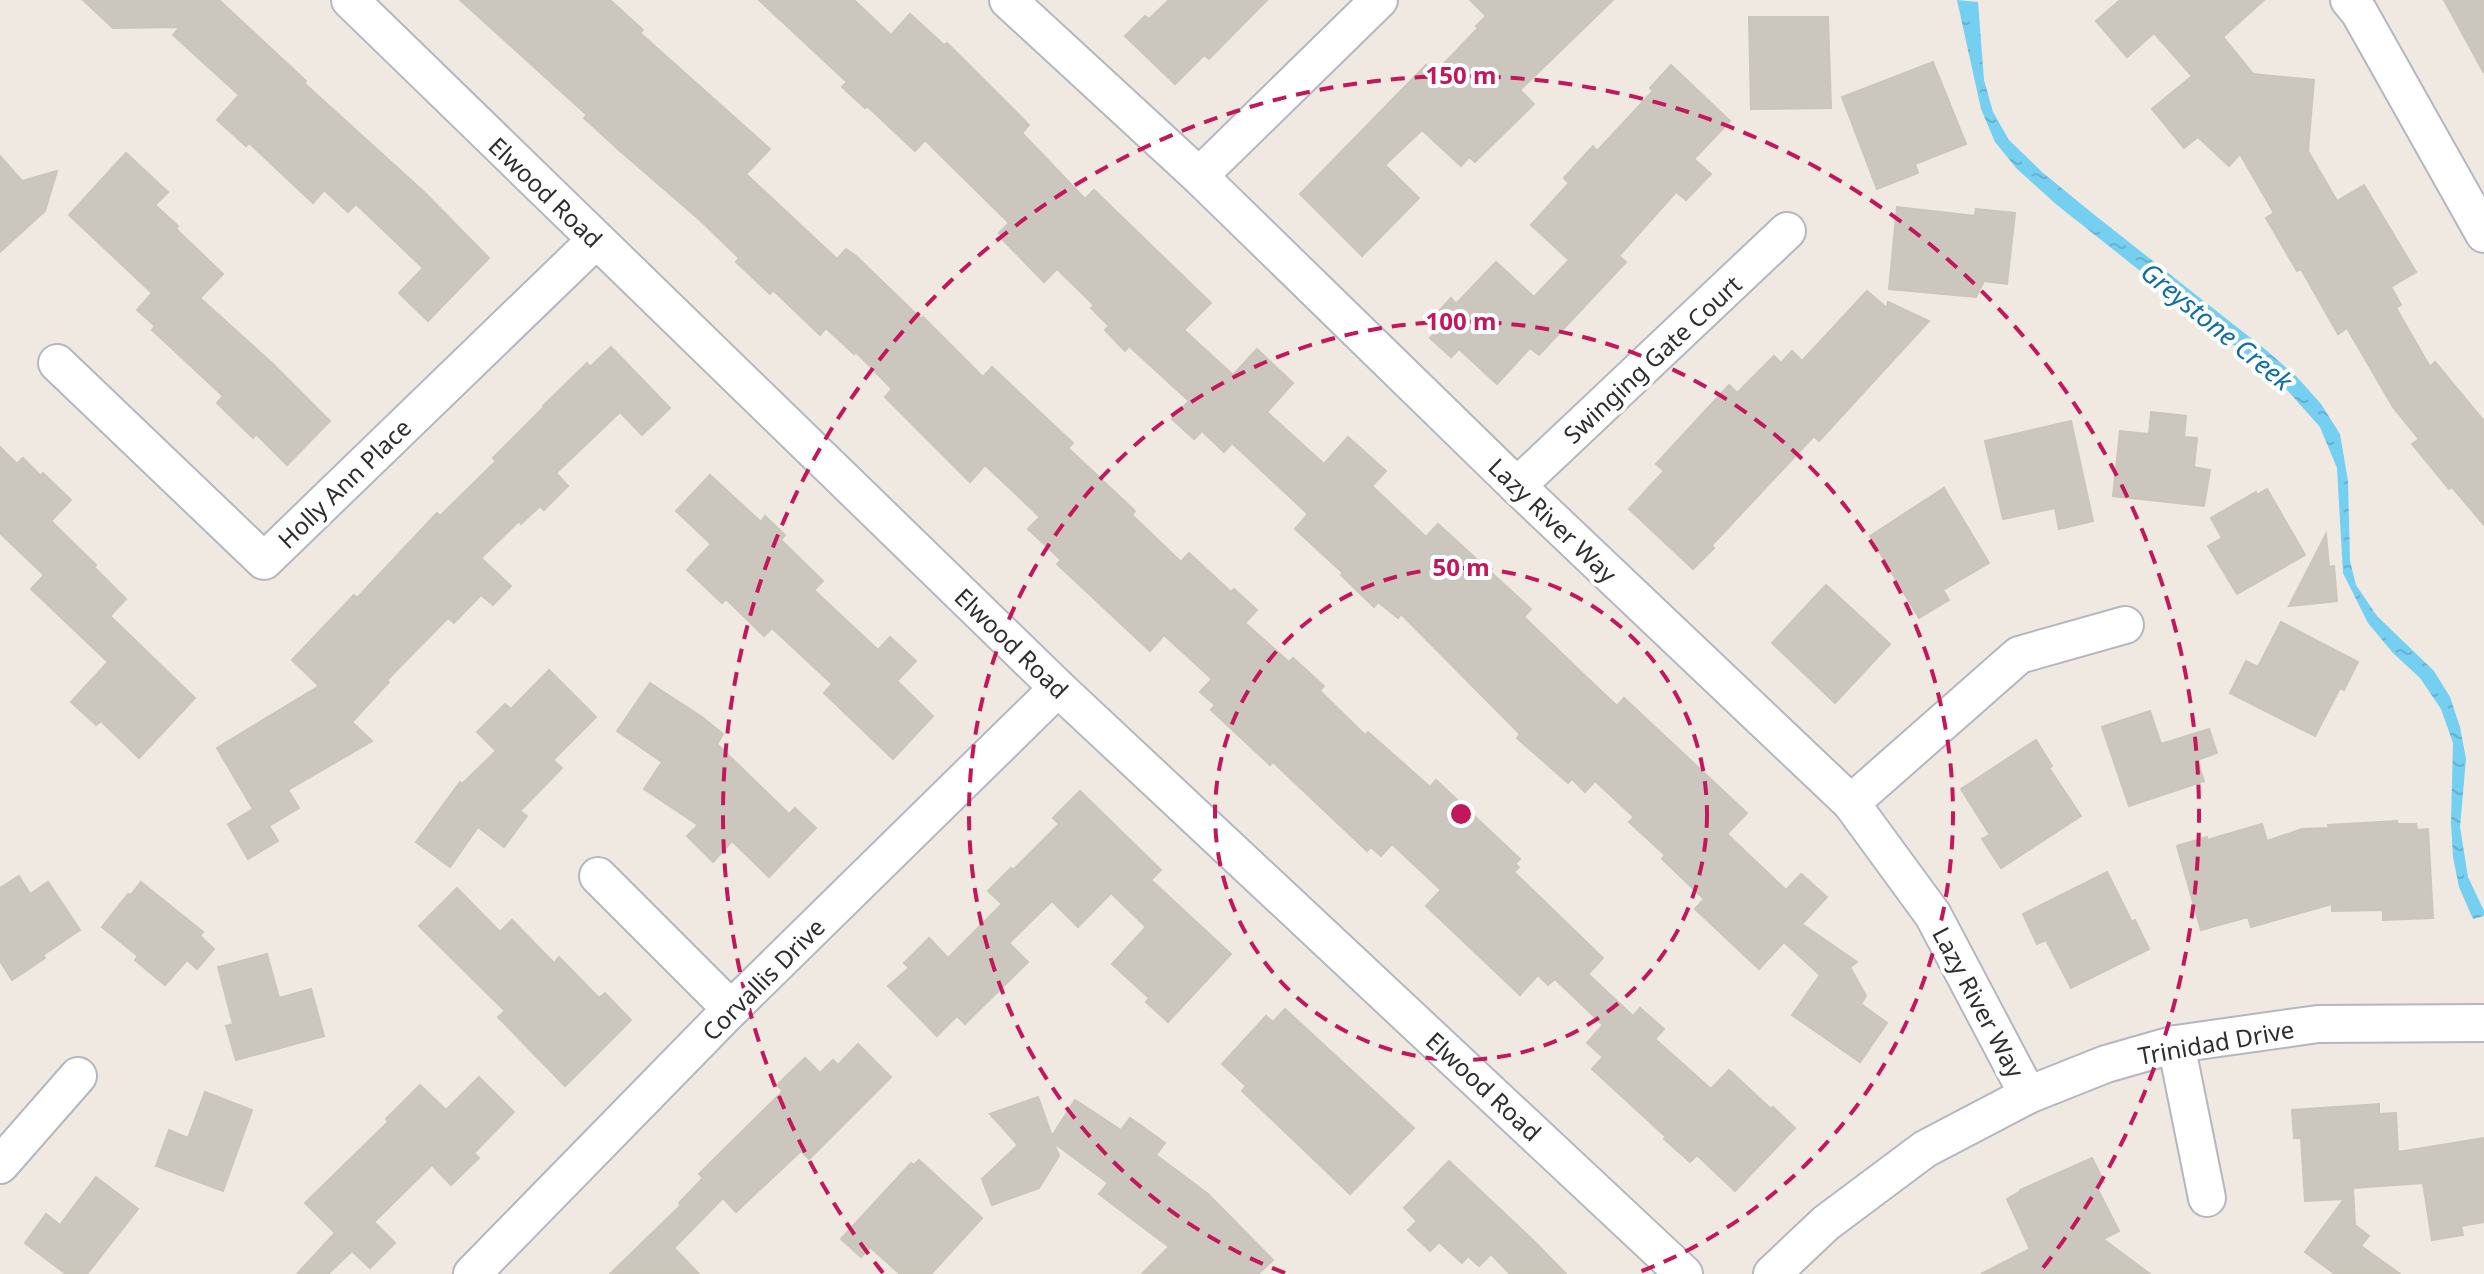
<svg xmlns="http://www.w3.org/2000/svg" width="2484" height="1274" viewBox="0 0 2484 1274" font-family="'Noto Sans',sans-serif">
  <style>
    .water { fill: url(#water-ripples) }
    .building { fill: #cbc7bf; stroke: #cbc5ba; stroke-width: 2 }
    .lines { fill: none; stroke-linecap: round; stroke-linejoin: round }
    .street-casing { stroke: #b4b7c1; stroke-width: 40 }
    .street { stroke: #fff; stroke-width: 36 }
    .ring { fill: none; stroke: #c2185b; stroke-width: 4; stroke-dasharray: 14 10 }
    .labels { text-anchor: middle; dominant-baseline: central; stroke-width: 8; stroke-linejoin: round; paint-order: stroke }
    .street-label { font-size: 24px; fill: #2e2e2e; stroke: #fff }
    .water-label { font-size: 26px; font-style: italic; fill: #0d6fa3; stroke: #fff }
    .centre { fill: #c2185b; stroke: #fff; stroke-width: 4 }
    .ring-label { font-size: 24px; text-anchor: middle; font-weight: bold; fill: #c2185b; stroke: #fff; stroke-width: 8; stroke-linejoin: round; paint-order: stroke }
  </style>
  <defs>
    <pattern id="water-ripples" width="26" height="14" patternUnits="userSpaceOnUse" patternTransform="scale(2)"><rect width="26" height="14" fill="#75cff0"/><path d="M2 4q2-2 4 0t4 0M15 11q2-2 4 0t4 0" fill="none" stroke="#66b2ce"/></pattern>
  </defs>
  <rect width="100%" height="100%" fill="#efe9e1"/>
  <polygon class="water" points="1957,0 1978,2 1984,80 1993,112 2009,140 2042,172 2092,213 2266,350 2297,377 2321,404 2340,434 2348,481 2350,561 2356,585 2377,616 2434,671 2450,697 2460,727 2466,759 2460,827 2468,877 2484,911 2484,916 2473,919 2459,887 2453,857 2451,823 2453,743 2441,709 2420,678 2393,653 2368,623 2343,573 2337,468 2320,427 2279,381 2057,205 2017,169 1995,142 1981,109"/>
  <g class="building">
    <polygon points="83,0 219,0 306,81 304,83 424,192 489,258 428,321 399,293 423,268 356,204 348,212 324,190 313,203 249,143 246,146 217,120 239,95 173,35 180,27 113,28"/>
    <polygon points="460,0 610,0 643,30 640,33 770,149 746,174 837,259 846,249 856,256 915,313 921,319 923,317 983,377 992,367 1073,443 1068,448 1135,511 1132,515 1181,562 1189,553 1231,592 1234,589 1257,610 1245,623 1289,662 1293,658 1324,686 1320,691 1365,735 1368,732 1430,787 1436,780 1520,859 1515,864 1519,867 1514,872 1603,958 1588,974 1633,1016 1640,1008 1664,1029 1655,1039 1711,1089 1729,1070 1771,1109 1773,1107 1795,1128 1735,1191 1697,1155 1690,1162 1664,1139 1666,1137 1592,1069 1603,1057 1587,1043 1603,1025 1555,979 1548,985 1538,975 1520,995 1426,906 1441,890 1392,844 1381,856 1371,847 1367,851 1273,762 1270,765 1211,710 1215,705 1200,692 1212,679 1164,635 1150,651 1057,564 1061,560 1028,529 1040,517 985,465 970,482 885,397 892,389 856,352 854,354 826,328 820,335 773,290 770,294 736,262 739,258 701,221 619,150 584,118 587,115"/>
    <polygon points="759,0 854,0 891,35 910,14 944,45 947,43 1029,125 1022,133 1085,199 1094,190 1211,303 1184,330 1233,375 1257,349 1293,383 1267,412 1324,464 1348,437 1386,471 1372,486 1426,537 1438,524 1531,609 1524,617 1577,668 1617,706 1624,698 1747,813 1727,834 1786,890 1801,874 1827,897 1802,924 1857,962 1850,967 1866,996 1861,1004 1887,1023 1860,1062 1792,1015 1820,975 1784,942 1759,969 1695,909 1704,899 1662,859 1665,855 1629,822 1634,817 1595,781 1585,792 1572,779 1568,783 1517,738 1520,734 1401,614 1398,618 1378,602 1374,607 1341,575 1343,573 1295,529 1308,514 1232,443 1224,452 1202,431 1194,439 1172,419 1189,401 1129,346 1125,351 1105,330 1109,326 1091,308 1094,305 1057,269 1044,282 1001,238 1003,237 999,233 1009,223 925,140 915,151 867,106 865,108 842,87 847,82"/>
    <polygon points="1169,0 1267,0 1209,59 1204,55 1175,84 1125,36 1145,16 1149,19"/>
    <polygon points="1470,0 1613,0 1520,90 1534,104 1475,162 1469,157 1461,166 1422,130 1385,165 1419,198 1362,256 1300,194 1426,65 1434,74 1478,28 1476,26 1486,16"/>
    <polygon points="2120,0 2264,0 2223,37 2253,74 2314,80 2308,151 2337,201 2364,185 2416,272 2391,287 2401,305 2396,308 2430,367 2435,362 2484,421 2484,525 2452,487 2449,489 2412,444 2419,439 2393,407 2347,328 2338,334 2301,269 2297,271 2266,218 2274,213 2240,154 2229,166 2198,137 2184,148 2152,109 2192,76 2154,33 2127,57 2096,21"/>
    <polygon points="2444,0 2484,0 2484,73"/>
    <polygon points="1749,17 1828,17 1831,108 1751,109"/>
    <polygon points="1933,62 1966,144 1915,164 1918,173 1877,189 1842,97"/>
    <polygon points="1671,65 1730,121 1694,159 1711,174 1686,200 1676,192 1619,256 1626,262 1539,355 1530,348 1497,384 1459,349 1451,357 1430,338 1438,329 1430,321 1451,298 1456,304 1496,262 1534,297 1569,260 1531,225 1569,183 1564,178 1593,146 1597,151 1653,91 1650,88"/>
    <polygon points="126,153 168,192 155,205 178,226 176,229 223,274 200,298 273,364 330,421 287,465 256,434 253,438 217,403 223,396 152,330 155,326 137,310 152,293 69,215"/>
    <polygon points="0,156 22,181 57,171 45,211 0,252"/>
    <polygon points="1897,207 1975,216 1976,209 2015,213 2007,284 1984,281 1976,297 1889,289"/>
    <polygon points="1867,291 1887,308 1888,302 1929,321 1819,441 1814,436 1712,545 1714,548 1693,569 1629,509 1664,471 1656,464 1729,385 1737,393 1774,356 1781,363 1792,351 1802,361"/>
    <polygon points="611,347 670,408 642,435 620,412 556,473 568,486 544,510 540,506 521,524 519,521 481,558 511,586 493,605 481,595 454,623 448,618 387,680 389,682 352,722 372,741 288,790 299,808 269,826 278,841 248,859 228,824 253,809 217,748 319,686 292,660 354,595 357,598 437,513 440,516 496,461 493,458 544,407 543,406 587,363 590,367"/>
    <polygon points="2151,412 2186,416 2184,437 2197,438 2194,467 2210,470 2204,506 2113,496 2120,431 2149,434"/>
    <polygon points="2071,421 2093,521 2059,529 2055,508 2003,519 1985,441"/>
    <polygon points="0,447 17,464 23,458 41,476 43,473 71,500 51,521 96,565 94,567 126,599 110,616 195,698 139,758 101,721 96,725 71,702 108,662 31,589 44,575 0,533"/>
    <polygon points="710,475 761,522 765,516 785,535 781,540 823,581 814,590 878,650 890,637 916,661 897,681 933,716 893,759 824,693 832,684 772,628 764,636 726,599 722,603 687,570 711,544 676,511"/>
    <polygon points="1944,488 1989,563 1943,590 1949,600 1919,618 1870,536"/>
    <polygon points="2267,489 2305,555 2237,594 2208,546 2222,538 2211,518 2256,492 2257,495"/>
    <polygon points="2326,534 2329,567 2334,566 2337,601 2289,606"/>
    <polygon points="1826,585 1890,644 1835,703 1772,643"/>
    <polygon points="2281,622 2358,662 2344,690 2340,688 2315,736 2230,693 2246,661 2258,667"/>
    <polygon points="549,670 596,717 553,760 562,768 520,811 527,816 504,847 478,827 450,867 416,842 460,782 462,784 496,751 477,732 505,704 511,709"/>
    <polygon points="650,683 702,717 723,734 717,744 789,814 795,808 816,828 769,877 732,841 713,862 687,836 698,825 644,789 662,762 617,731"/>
    <polygon points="2150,711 2161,744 2209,729 2217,753 2197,760 2204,781 2129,806 2102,727"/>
    <polygon points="2036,740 2052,766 2049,768 2081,816 2001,868 1982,839 1990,835 1961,789"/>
    <polygon points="1080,791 1161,870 1151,880 1231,954 1168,1022 1146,1002 1149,998 1112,964 1146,927 1111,893 1078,927 1052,901 1009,943 1028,962 965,1024 957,1016 937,1036 888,986 909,968 904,963 929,938 948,958 1002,904 988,891 1011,868 1013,870 1059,824 1053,818"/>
    <polygon points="2397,821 2397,824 2416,824 2417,830 2428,829 2433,918 2383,920 2383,910 2332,911 2332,904 2251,927 2248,917 2201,930 2177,846 2207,837 2207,840 2262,824 2267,841 2302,829 2329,828 2328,825"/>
    <polygon points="2107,872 2132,922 2135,920 2149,949 2071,988 2046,940 2037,944 2023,914"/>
    <polygon points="19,876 30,894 48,882 80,930 43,955 45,958 12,980 0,961 0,888"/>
    <polygon points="141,882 203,932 200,936 214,949 197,969 187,960 165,985 135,960 138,956 102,927 128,894 131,895"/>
    <polygon points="457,888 500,932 512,920 554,963 559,957 599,998 605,993 631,1020 565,1086 498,1017 505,1011 419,926"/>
    <polygon points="267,954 279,998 311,989 324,1036 236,1060 226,1026 233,1024 218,967"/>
    <polygon points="1285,1009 1414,1128 1350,1194 1242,1091 1246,1086 1222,1064 1266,1016 1273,1022"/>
    <polygon points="858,1044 891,1077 809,1159 801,1151 736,1212 723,1198 674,1248 699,1274 610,1274 681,1205 679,1203 703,1178 699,1174 783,1091 777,1085 805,1058 820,1073 833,1060 838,1065"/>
    <polygon points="479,1077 514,1112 474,1153 479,1158 451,1185 432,1165 374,1222 395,1243 370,1268 352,1251 328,1274 297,1274 335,1233 305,1203 388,1122 386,1119 420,1085 446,1110"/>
    <polygon points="205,1092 252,1110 223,1191 156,1166 169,1130 188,1138"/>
    <polygon points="1038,1097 1052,1136 1075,1100 1121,1130 1130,1118 1165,1143 1156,1155 1208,1194 1273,1260 1258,1274 1142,1274 1169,1247 1099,1194 1108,1183 1054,1143 1059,1156 1039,1188 992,1205 982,1179 1018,1145 990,1114"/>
    <polygon points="2379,1104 2379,1114 2396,1113 2398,1152 2484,1138 2484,1222 2461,1226 2463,1235 2432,1240 2423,1183 2353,1188 2355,1225 2369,1236 2361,1246 2400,1274 2335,1274 2305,1252 2344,1199 2305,1201 2301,1138 2294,1138 2292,1110"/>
    <polygon points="2092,1158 2104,1182 2096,1186 2119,1231 2103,1239 2150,1274 1981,1274 2030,1249 2007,1199 2021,1191 2020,1190"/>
    <polygon points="919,1160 982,1218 931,1274 900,1274 870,1247 861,1257 841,1239 911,1163 914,1165"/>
    <polygon points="1449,1161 1536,1243 1566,1274 1510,1274 1491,1254 1479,1266 1468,1256 1462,1263 1439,1242 1430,1251 1408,1230 1417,1221 1404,1208"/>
    <polygon points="96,1177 138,1209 87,1274 66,1274 25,1243 46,1214 60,1225"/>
  </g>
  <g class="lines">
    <defs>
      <g id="street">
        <polyline points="350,0 1058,688 1684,1274"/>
        <polyline points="1008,0 1199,176 1517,486 1851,803 1933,915 2028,1095"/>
        <polyline points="2349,0 2359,12 2484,234"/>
        <polyline points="1199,176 1379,0"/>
        <polyline points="57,363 264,561 596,240"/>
        <polyline points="1517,486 1787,231"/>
        <polyline points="1851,803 2019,655 2125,625"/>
        <polyline points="598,876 731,1009"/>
        <polyline points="2176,1044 2207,1198"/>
        <polyline points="0,1165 78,1076"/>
        <polyline points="472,1274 731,1009 1058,688"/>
        <polyline points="1772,1274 1826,1223 1925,1149 2028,1095 2106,1064 2176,1044 2318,1024 2484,1023"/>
      </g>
    </defs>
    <use href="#street" class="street-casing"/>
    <use href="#street" class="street"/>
  </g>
  <g class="ring">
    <circle cx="1461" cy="814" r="246"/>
    <path d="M1285 1273A492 492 0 1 1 1637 1273"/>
    <path d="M883 1273A738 738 0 1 1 2039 1273"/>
  </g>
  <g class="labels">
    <g class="street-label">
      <text transform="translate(546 192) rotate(44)">Elwood Road</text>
      <text transform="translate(1652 359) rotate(-43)">Swinging Gate Court</text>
      <text transform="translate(344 483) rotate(-44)">Holly Ann Place</text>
      <text transform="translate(1553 520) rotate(44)">Lazy River Way</text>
      <text transform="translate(1012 643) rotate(44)">Elwood Road</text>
      <text transform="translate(763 979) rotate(-45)">Corvallis Drive</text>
      <text transform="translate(1979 1002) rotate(62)">Lazy River Way</text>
      <text transform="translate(2216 1042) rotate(-10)">Trinidad Drive</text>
      <text transform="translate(1484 1086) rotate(43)">Elwood Road</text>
    </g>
    <g class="water-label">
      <text transform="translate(2217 326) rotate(39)">Greystone Creek</text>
    </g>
  </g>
  <circle cx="1461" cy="814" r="12" class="centre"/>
  <g class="ring-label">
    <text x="1461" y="84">150 m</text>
    <text x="1461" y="330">100 m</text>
    <text x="1461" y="576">50 m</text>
  </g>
</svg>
